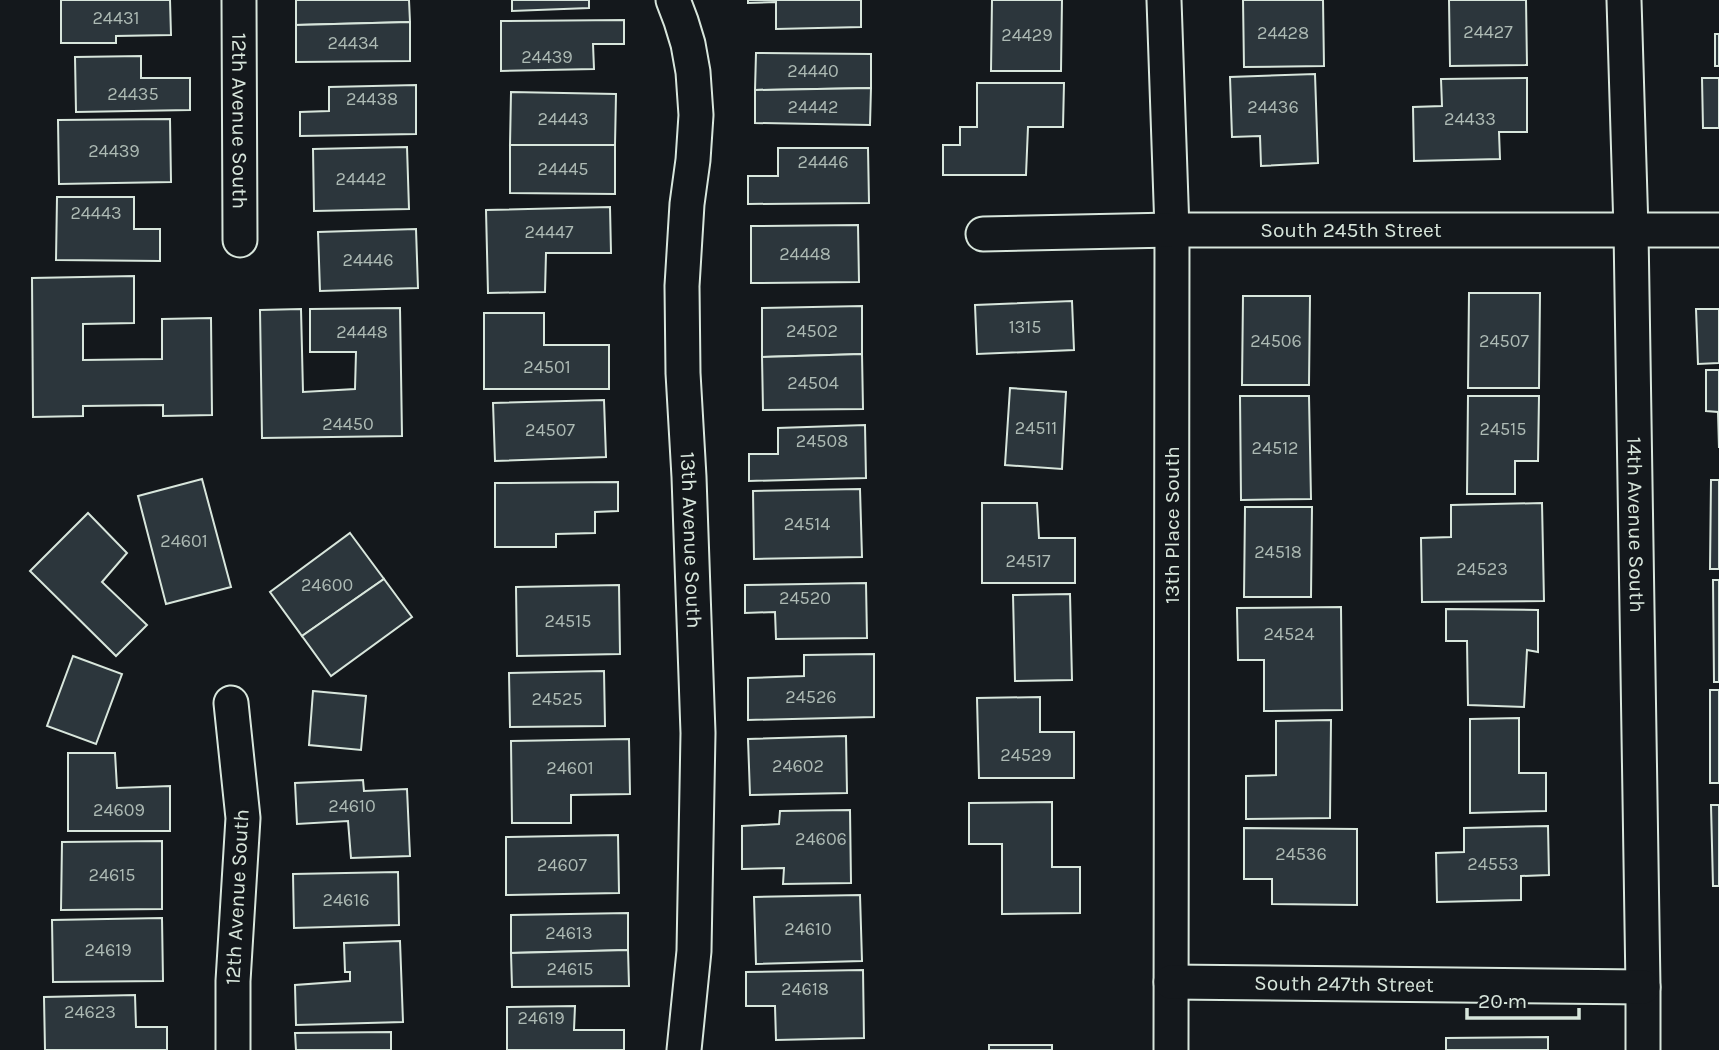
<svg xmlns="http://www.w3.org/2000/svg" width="1719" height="1050" viewBox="0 0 1719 1050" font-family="Karla,sans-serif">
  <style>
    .building { fill: #2c363c; stroke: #d8e6dc; stroke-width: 2 }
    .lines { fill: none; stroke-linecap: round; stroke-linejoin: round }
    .street-casing { stroke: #d8e6dc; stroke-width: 37 }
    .street { stroke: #14181c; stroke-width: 33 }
    .labels { text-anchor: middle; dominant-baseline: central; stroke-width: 5; stroke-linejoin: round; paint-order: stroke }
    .number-label { font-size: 18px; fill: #adbab4 }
    .street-label { font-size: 21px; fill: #d8e6dc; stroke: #14181c }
  </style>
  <rect width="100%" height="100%" fill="#14181c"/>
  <g class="building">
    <polygon points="61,0 170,0 171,35 116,36 116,43 61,43"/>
    <polygon points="296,0 409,0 410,22 296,25"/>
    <polygon points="512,0 589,0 589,8 512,11"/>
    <polygon points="748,0 861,0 861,27 776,29 776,2 748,3"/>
    <polygon points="992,0 1062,0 1061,71 991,71"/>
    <polygon points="1243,0 1323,0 1324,66 1244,67"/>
    <polygon points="1449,0 1526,0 1527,65 1450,66"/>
    <polygon points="624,20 624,44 593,44 594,69 501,71 501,21"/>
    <polygon points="410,22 410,61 296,62 296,25"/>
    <rect x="1715" y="34" width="4" height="32"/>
    <polygon points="756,53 871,54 871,88 755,90"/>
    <polygon points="141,56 141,78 190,78 190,110 76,112 75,57"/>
    <polygon points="1315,74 1318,163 1261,166 1260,136 1232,137 1230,77"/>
    <polygon points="1527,78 1527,132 1499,132 1500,159 1414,161 1413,107 1442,106 1441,79"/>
    <polygon points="1702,78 1719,78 1719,128 1703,128"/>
    <polygon points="977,83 1064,83 1063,127 1028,127 1026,175 943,175 943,145 960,145 960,127 977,127"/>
    <polygon points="416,85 416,134 300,136 300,112 329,111 329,87"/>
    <polygon points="871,88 870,125 755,123 755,90"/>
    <polygon points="511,92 616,94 615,145 510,145"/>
    <polygon points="170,119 171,182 59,184 58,120"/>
    <polygon points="510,145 615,145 615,194 510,193"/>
    <polygon points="407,147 409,209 314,211 313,149"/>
    <polygon points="778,148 868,148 869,203 748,204 748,176 778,176"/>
    <polygon points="57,197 134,197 134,229 160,229 160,261 56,260"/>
    <polygon points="610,207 611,253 546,253 545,292 488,293 486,210"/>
    <polygon points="858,225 859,282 751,283 751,226"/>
    <polygon points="416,229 418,288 320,291 318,232"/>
    <polygon points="134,276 134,323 83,324 83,360 162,359 162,319 211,318 212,415 163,416 163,405 83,406 83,416 33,417 32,278"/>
    <polygon points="1469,293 1540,293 1539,388 1468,388"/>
    <polygon points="1243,296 1310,296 1309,385 1242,385"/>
    <polygon points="1072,301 1074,350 977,354 975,305"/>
    <polygon points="862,306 862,354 762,357 762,308"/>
    <polygon points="400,308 402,436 262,438 260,310 301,309 303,392 355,389 356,352 310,352 310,309"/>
    <polygon points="1696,309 1719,309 1719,363 1698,364"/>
    <polygon points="484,313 544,313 544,345 609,345 609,389 484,389"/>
    <polygon points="862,354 863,409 763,410 762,357"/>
    <polygon points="1706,370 1719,370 1719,448 1718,412 1706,411"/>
    <polygon points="1010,388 1066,392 1062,469 1005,465"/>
    <polygon points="1240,396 1309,396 1311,499 1241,500"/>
    <polygon points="1468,396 1539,396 1538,461 1515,461 1515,494 1467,494"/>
    <polygon points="604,400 606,457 495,461 493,403"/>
    <polygon points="865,425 866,478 749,481 749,454 778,454 778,428"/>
    <polygon points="202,479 231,587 166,604 138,496"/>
    <polygon points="1711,480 1719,480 1719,569 1710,569"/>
    <polygon points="618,482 618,511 595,512 595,533 556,534 556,547 495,547 495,483"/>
    <polygon points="860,489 862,557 754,559 753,491"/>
    <polygon points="982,503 1037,503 1039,538 1075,538 1075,583 982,583"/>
    <polygon points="1542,503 1544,601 1422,602 1421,538 1451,537 1451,505"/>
    <polygon points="1245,507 1312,507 1311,597 1244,597"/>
    <polygon points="88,513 127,553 102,582 147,625 116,656 30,571"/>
    <polygon points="350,533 384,579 302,636 270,592"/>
    <polygon points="384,579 412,617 331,676 302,636"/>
    <polygon points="1713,580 1719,580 1719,682 1714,682"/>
    <polygon points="866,583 867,638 776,639 775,612 745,613 745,585"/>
    <polygon points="619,585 620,654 517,656 516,587"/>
    <polygon points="1070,594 1072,680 1015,681 1013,595"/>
    <polygon points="1341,607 1342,710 1264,711 1264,660 1238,660 1237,608"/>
    <polygon points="1446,609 1538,610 1538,652 1527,650 1524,707 1468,705 1467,641 1446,641"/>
    <polygon points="874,654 874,717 748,720 748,678 804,676 804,655"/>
    <polygon points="73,656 122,674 96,744 47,726"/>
    <polygon points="604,671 605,726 510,727 509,673"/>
    <rect x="1710" y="690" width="9" height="93"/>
    <polygon points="313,691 366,696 361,750 309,745"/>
    <polygon points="1040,697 1040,732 1074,732 1074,778 979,778 977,698"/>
    <polygon points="1519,718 1519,773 1546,773 1546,811 1470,813 1470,719"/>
    <polygon points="1331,720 1330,818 1246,819 1246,776 1276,775 1276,721"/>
    <polygon points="846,736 847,793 750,795 748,739"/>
    <polygon points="629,739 630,794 571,795 571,823 512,823 511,741"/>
    <polygon points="68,753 115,753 117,788 170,786 170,831 68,831"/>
    <polygon points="363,780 364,791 407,789 410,856 351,858 348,821 297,824 295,783"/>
    <polygon points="1052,802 1052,867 1080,867 1080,913 1002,914 1002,844 969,844 969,803"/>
    <polygon points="1711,805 1719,805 1719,886 1713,886"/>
    <polygon points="850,810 851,883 783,884 784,868 742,869 742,826 779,824 780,811"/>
    <polygon points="1548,826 1549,875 1521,876 1521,900 1437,902 1436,853 1464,852 1464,828"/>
    <polygon points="1244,828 1357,829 1357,905 1272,904 1272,879 1244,879"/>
    <polygon points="618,835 619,893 506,895 506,837"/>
    <polygon points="162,841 162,909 61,910 62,842"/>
    <polygon points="398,872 399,925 294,928 293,874"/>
    <polygon points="860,895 862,961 756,964 754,897"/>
    <polygon points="628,913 628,950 511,953 511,915"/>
    <polygon points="162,918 163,981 53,982 52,920"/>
    <polygon points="400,941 403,1022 296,1025 295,985 350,981 350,972 345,972 344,943"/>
    <polygon points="628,950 629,986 512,987 511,953"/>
    <polygon points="863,970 864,1038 776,1040 775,1006 746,1006 746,972"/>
    <polygon points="135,995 136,1027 167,1027 167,1050 45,1050 44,997"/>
    <polygon points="575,1006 574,1030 624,1030 624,1050 507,1050 507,1007"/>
    <polygon points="391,1032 391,1050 296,1050 295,1033"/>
    <polygon points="1548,1037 1548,1050 1446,1050 1446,1038"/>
    <rect x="989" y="1045" width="63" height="5"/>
  </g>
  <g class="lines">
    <defs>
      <g id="street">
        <path id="s1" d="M 239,0 L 240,240"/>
        <path id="s2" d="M 673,0 L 681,21 L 688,44 L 693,72 L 696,115 L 693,160 L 687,204 L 682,286 L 683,373 L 689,477 L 698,733 L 694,951 L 684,1050"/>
        <polyline points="1164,0 1172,230 1171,1050"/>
        <path id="s3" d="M 1624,0 L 1631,230 L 1643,987 L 1643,1050"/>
        <path id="s4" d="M 983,234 L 1172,230 L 1719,230"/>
        <polyline points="231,703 243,818 233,981 233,1050"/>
        <path id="s5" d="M 1171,982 L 1643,987"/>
      </g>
    </defs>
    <use href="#street" class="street-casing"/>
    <use href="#street" class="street"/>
  </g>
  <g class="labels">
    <g class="number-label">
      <text x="116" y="18">24431</text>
      <text x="1488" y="32">24427</text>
      <text x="1283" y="33">24428</text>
      <text x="1027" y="35">24429</text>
      <text x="353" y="43">24434</text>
      <text x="547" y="57">24439</text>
      <text x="813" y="71">24440</text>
      <text x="133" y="94">24435</text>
      <text x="372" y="99">24438</text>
      <text x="813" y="107">24442</text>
      <text x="1273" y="107">24436</text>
      <text x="563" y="119">24443</text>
      <text x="1470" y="119">24433</text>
      <text x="114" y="151">24439</text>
      <text x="823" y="162">24446</text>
      <text x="563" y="169">24445</text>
      <text x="361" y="179">24442</text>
      <text x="96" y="213">24443</text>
      <text x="549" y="232">24447</text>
      <text x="805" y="254">24448</text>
      <text x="368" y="260">24446</text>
      <text x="1025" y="327">1315</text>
      <text x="812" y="331">24502</text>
      <text x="362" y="332">24448</text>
      <text x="1276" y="341">24506</text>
      <text x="1504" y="341">24507</text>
      <text x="547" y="367">24501</text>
      <text x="813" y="383">24504</text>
      <text x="348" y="424">24450</text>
      <text x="1036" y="428">24511</text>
      <text x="1503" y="429">24515</text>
      <text x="550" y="430">24507</text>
      <text x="822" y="441">24508</text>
      <text x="1275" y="448">24512</text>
      <text x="807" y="524">24514</text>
      <text x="184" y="541">24601</text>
      <text x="1278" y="552">24518</text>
      <text x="1028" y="561">24517</text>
      <text x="1482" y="569">24523</text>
      <text x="327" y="585">24600</text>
      <text x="805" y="598">24520</text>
      <text x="568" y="621">24515</text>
      <text x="1289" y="634">24524</text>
      <text x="811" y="697">24526</text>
      <text x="557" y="699">24525</text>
      <text x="1026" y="755">24529</text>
      <text x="798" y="766">24602</text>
      <text x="570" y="768">24601</text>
      <text x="352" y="806">24610</text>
      <text x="119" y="810">24609</text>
      <text x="821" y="839">24606</text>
      <text x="1301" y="854">24536</text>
      <text x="1493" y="864">24553</text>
      <text x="562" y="865">24607</text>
      <text x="112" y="875">24615</text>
      <text x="346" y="900">24616</text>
      <text x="808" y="929">24610</text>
      <text x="569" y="933">24613</text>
      <text x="108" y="950">24619</text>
      <text x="570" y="969">24615</text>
      <text x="805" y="989">24618</text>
      <text x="90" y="1012">24623</text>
      <text x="541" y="1018">24619</text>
    </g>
    <g class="street-label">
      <text stroke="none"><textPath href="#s1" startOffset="121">12th Avenue South</textPath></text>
      <text stroke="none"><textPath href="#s4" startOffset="368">South 245th Street</textPath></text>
      <text transform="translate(1172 525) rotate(-90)">13th Place South</text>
      <text stroke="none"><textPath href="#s3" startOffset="525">14th Avenue South</textPath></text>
      <text stroke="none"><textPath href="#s2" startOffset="544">13th Avenue South</textPath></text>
      <text transform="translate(237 897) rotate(-87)">12th Avenue South</text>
      <text stroke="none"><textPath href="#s5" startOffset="173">South 247th Street</textPath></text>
    </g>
  </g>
  <path d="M1467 1008v10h112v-10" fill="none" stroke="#d8e6dc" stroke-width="3.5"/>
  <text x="1478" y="1008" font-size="21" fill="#d8e6dc" stroke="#14181c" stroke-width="5" paint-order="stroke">20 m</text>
</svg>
